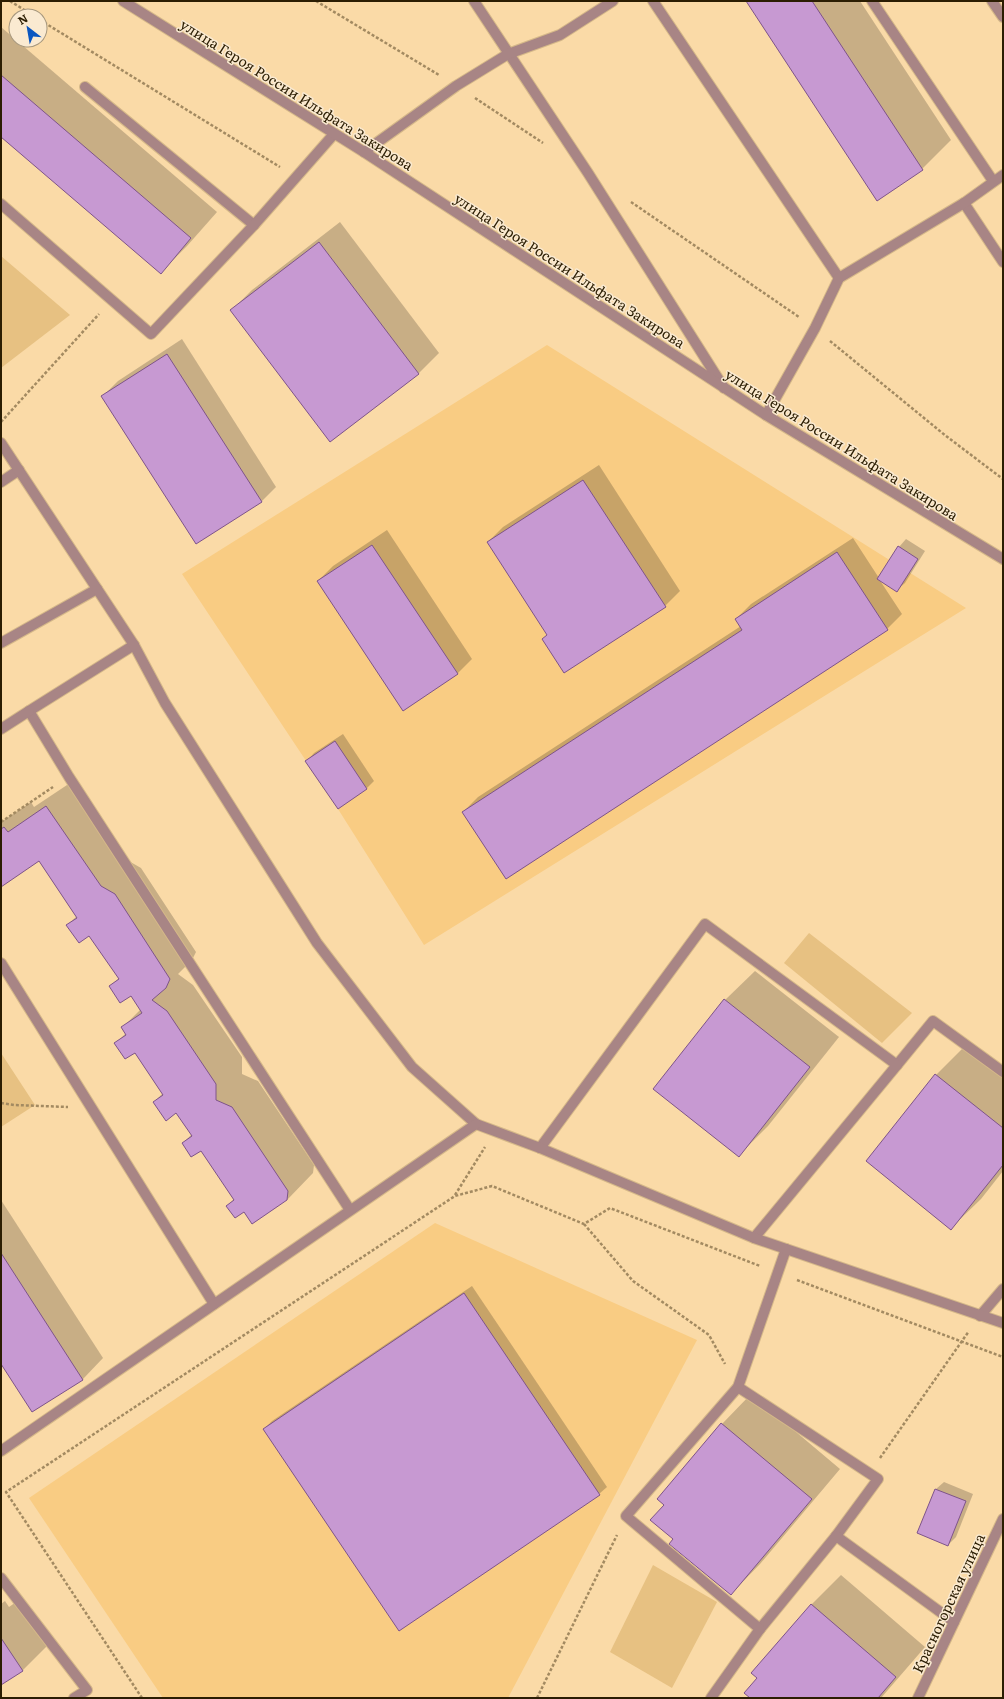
<svg xmlns="http://www.w3.org/2000/svg" width="1004" height="1699" viewBox="0 0 1004 1699" font-family="Literata,serif">
  <style>
    .built { fill: #f9cc83 }
    .green { fill: #e7c182 }
    .shadow { fill: #0003 }
    .building { fill: #c799d2; stroke: #7e5489 }
    .lines { fill: none; stroke-linecap: round; stroke-linejoin: round }
    .service-casing { stroke: #d5b889; stroke-width: 12 }
    .minor-casing { stroke: #d5b889; stroke-width: 12 }
    .path { stroke: #a38a61; stroke-width: 2.5; stroke-dasharray: 3 2; stroke-linecap: butt }
    .service { stroke: #a88585; stroke-width: 10 }
    .minor { stroke: #a88585; stroke-width: 10 }
    .labels { text-anchor: middle; dominant-baseline: central; stroke-width: 3; stroke-linejoin: round; paint-order: stroke }
    .street-label { font-size: 14px; fill: #2b1d02; stroke: #faead1 }
  </style>
  <rect width="100%" height="100%" fill="#fadaa7"/>
  <g class="built">
    <polygon points="547,345 966,608 424,945 338,809 182,574"/>
    <polygon points="435,1223 697,1340 508,1698 163,1698 29,1498"/>
  </g>
  <g class="green">
    <polygon points="1,256 70,315 1,368"/>
    <polygon points="809,933 912,1013 882,1043 784,963"/>
    <polygon points="1,1053 35,1105 1,1127"/>
    <polygon points="653,1565 717,1602 672,1688 610,1652"/>
  </g>
  <g class="shadow">
    <polygon points="748,1 860,1 951,140 922,169"/>
    <polygon points="1,27 217,212 187,246 161,272 1,135"/>
    <polygon points="340,222 439,353 419,373 330,440 232,310 252,290"/>
    <polygon points="182,339 276,487 261,502 103,396 118,381"/>
    <polygon points="599,465 680,591 665,606 488,542 503,527"/>
    <polygon points="387,530 472,659 457,674 318,581 333,566"/>
    <polygon points="853,538 879,578 899,547 906,539 925,551 905,583 897,590 879,579 902,614 887,629 463,812 478,797 741,626 736,619 751,604"/>
    <polygon points="343,734 374,781 367,788 307,761 314,753"/>
    <polygon points="73,781 127,860 141,868 196,952 192,960 178,974 193,985 242,1057 242,1074 258,1081 314,1165 313,1173 287,1200 244,1211 227,1206 234,1199 201,1149 183,1143 192,1134 177,1112 154,1102 163,1093 135,1051 116,1043 126,1033 122,1028 141,1009 131,995 110,986 119,978 90,935 67,925 77,916 39,860 1,885 1,822 31,802 34,807"/>
    <polygon points="755,971 839,1037 768,1126 739,1155 725,1000"/>
    <polygon points="966,1045 1003,1075 1003,1171 981,1199 951,1228 867,1161 936,1075"/>
    <polygon points="1,1200 103,1358 83,1379 33,1411 1,1362"/>
    <polygon points="472,1286 607,1487 599,1494 264,1429 272,1421"/>
    <polygon points="751,1394 840,1469 760,1564 731,1594 665,1504 659,1499 722,1424"/>
    <polygon points="944,1482 973,1494 956,1537 948,1545 918,1533 936,1489"/>
    <polygon points="841,1575 925,1647 881,1698 752,1698 758,1678 752,1673 812,1604"/>
    <polygon points="19,1600 49,1644 23,1670 1,1684 1,1604 5,1601 9,1607"/>
  </g>
  <g class="building">
    <polygon points="746,1 812,1 923,170 877,201"/>
    <polygon points="1,75 191,238 161,274 1,137"/>
    <polygon points="319,242 419,374 330,442 230,310"/>
    <polygon points="167,354 262,502 196,544 101,396"/>
    <polygon points="583,480 666,607 564,673 542,639 547,635 487,542"/>
    <polygon points="372,545 458,674 403,711 317,581"/>
    <polygon points="898,546 918,559 897,592 877,579"/>
    <polygon points="837,552 888,630 506,879 462,812 742,630 735,619"/>
    <polygon points="335,741 367,789 338,809 305,761"/>
    <polygon points="46,806 101,886 115,894 170,979 166,988 152,1000 167,1011 216,1084 216,1100 232,1107 288,1191 287,1200 252,1224 244,1212 235,1218 226,1206 234,1200 201,1151 191,1157 182,1143 192,1136 176,1113 166,1121 153,1102 163,1095 135,1053 125,1059 114,1043 126,1035 121,1027 142,1013 131,996 120,1003 109,986 119,979 89,936 79,943 66,925 77,918 39,861 1,887 1,829 4,827 8,832"/>
    <polygon points="724,999 810,1067 739,1157 653,1089"/>
    <polygon points="935,1074 1003,1128 1003,1165 951,1230 866,1161"/>
    <polygon points="1,1253 83,1380 32,1412 1,1364"/>
    <polygon points="464,1293 600,1495 399,1631 263,1429"/>
    <polygon points="721,1423 812,1499 731,1595 669,1544 673,1539 650,1520 664,1505 657,1499"/>
    <polygon points="935,1489 966,1501 948,1546 917,1533"/>
    <polygon points="811,1604 896,1677 878,1698 750,1698 744,1693 757,1678 751,1673"/>
    <polygon points="1,1638 23,1671 1,1685"/>
  </g>
  <g class="lines">
    <defs>
      <g id="service">
        <polyline points="474,1 588,173 724,388"/>
        <polyline points="653,1 839,278"/>
        <polyline points="872,1 993,181"/>
        <polyline points="992,1 1003,17"/>
        <polyline points="85,87 254,225"/>
        <polyline points="364,152 456,86 508,54 560,35 613,1"/>
        <polyline points="964,203 1003,262"/>
        <polyline points="1,204 151,334 254,225 334,134"/>
        <polyline points="766,415 815,328 839,278 964,203 1003,175"/>
        <polyline points="1,482 19,470"/>
        <polyline points="1,643 97,589"/>
        <polyline points="134,645 29,711 69,777 350,1210"/>
        <polyline points="1,729 29,711"/>
        <polyline points="1,963 214,1304"/>
        <polyline points="897,1065 933,1021 1003,1072"/>
        <polyline points="540,1148 705,924 897,1065 754,1238"/>
        <polyline points="980,1316 1003,1289"/>
        <polyline points="738,1387 878,1479 836,1536 760,1629"/>
        <polyline points="836,1536 954,1622"/>
        <polyline points="1,1578 87,1690 74,1698"/>
        <polyline points="711,1698 760,1629 626,1516 738,1387 786,1249"/>
        <polyline points="918,1698 1003,1519"/>
      </g>
      <g id="minor">
        <polyline points="123,1 364,152 766,415 1003,559"/>
        <polyline points="1,443 134,645 165,703 317,943 412,1067 476,1124 540,1148 754,1238 1003,1323"/>
        <polyline points="1,1451 476,1124"/>
      </g>
    </defs>
    <use href="#service" class="service-casing"/>
    <use href="#minor" class="minor-casing"/>
    <g class="path">
      <polyline points="10,1 34,16"/>
      <polyline points="316,1 439,75"/>
      <polyline points="40,20 280,167"/>
      <polyline points="475,98 543,143"/>
      <polyline points="631,202 799,317"/>
      <polyline points="830,341 946,436 1003,479"/>
      <polyline points="1,422 99,314"/>
      <polyline points="1,822 53,787"/>
      <polyline points="1,1103 14,1105 68,1107"/>
      <polyline points="455,1195 485,1147"/>
      <polyline points="584,1224 633,1281 709,1335 725,1364"/>
      <polyline points="797,1280 1003,1357"/>
      <polyline points="880,1458 969,1331"/>
      <polyline points="142,1698 6,1492 455,1196 492,1186 584,1224 610,1208 760,1266"/>
      <polyline points="537,1698 617,1535"/>
    </g>
    <use href="#service" class="service"/>
    <use href="#minor" class="minor"/>
  </g>
  <g class="labels">
    <g class="street-label">
      <text transform="translate(297 94) rotate(32)">улица Героя России Ильфата Закирова</text>
      <text transform="translate(570 270) rotate(33)">улица Героя России Ильфата Закирова</text>
      <text transform="translate(842 444) rotate(32)">улица Героя России Ильфата Закирова</text>
      <text transform="translate(948 1603) rotate(-65)">Красногорская улица</text>
    </g>
  </g>
  <rect width="1004" height="1699" fill="none" stroke="#2b1d02" stroke-width="4"/>
  <g transform="translate(28 28) rotate(329)"><circle r="19" fill="#faead1" stroke="#a7987e"/>
  <path d="M0-3L7 15L0 10L-7 15Z" fill="#0a56c0"/>
  <text y="-6" font-size="11" font-weight="bold" text-anchor="middle" fill="#2b1d02">N</text>
  </g>
</svg>
